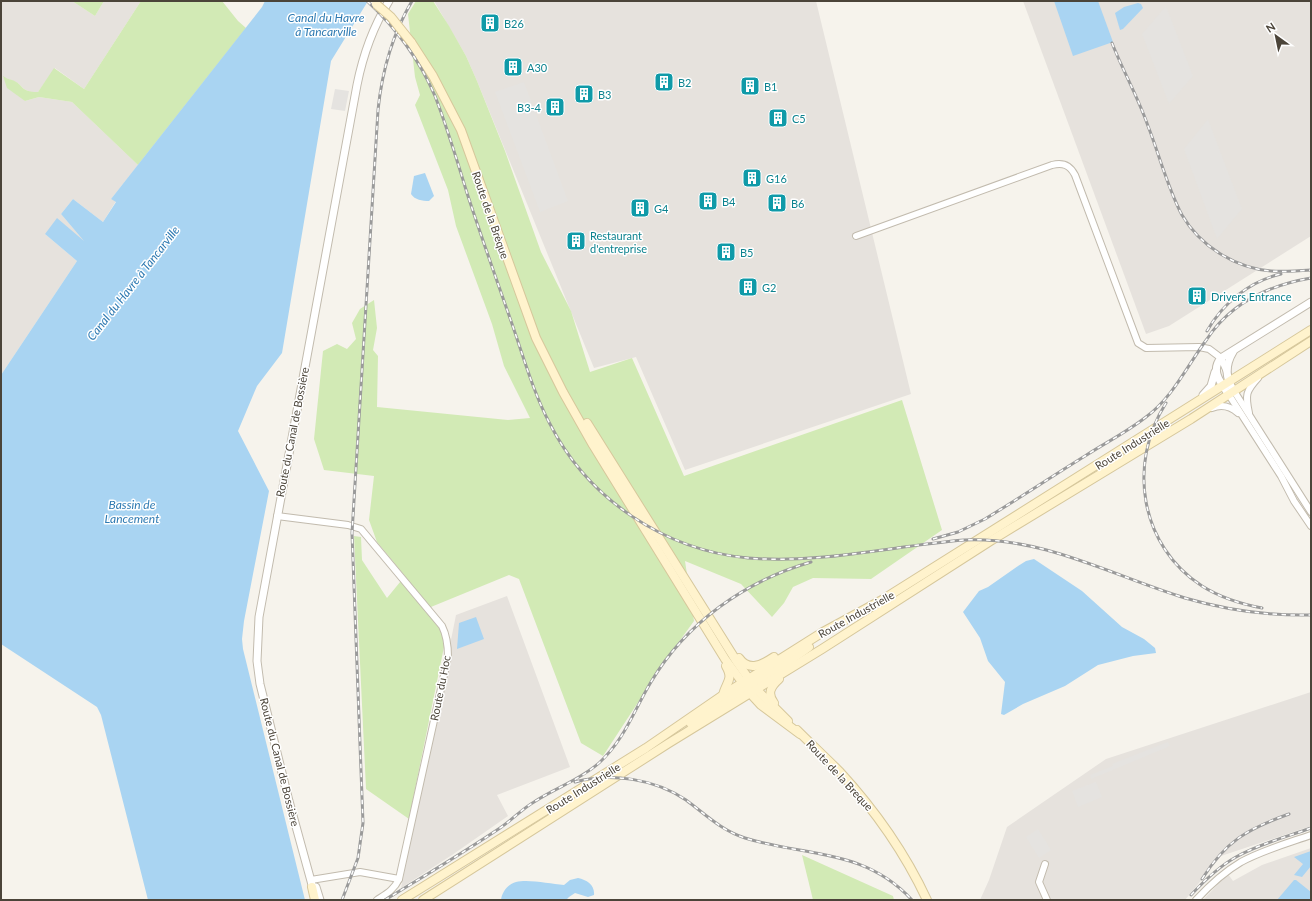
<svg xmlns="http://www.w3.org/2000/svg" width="1312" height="901" viewBox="0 0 1312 901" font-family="Lato,sans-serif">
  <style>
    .industrial { fill: #e6e2dd }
    .green { fill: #d2eab5 }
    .parking { fill: #e5e3e0 }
    .water { fill: #a9d4f2 }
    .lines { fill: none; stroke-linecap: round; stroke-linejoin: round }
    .minor-casing { stroke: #c2bbae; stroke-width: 8 }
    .tertiary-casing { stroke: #c2bbae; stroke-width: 9 }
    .secondary-casing { stroke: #d6c79b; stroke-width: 10 }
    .minor { stroke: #fff; stroke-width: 6 }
    .tertiary { stroke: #fff; stroke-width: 7 }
    .secondary { stroke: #fff3cd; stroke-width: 8 }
    .rail-casing { stroke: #9a9a9a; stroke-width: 3 }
    .rail { stroke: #fff; stroke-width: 1.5; stroke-dasharray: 4.5; stroke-linecap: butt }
    .secondary-bridge-casing { stroke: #d6c79b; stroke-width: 10; stroke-linecap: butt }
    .secondary-bridge { stroke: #fff3cd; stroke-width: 8 }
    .labels { text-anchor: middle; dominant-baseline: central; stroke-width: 3; stroke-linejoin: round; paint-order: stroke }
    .culture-label { font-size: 11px; fill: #0d838f; stroke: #fff; text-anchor: start }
    .street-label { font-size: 11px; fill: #4b4439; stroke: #fff }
    .water-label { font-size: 12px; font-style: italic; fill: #2e7ab2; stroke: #fff }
  </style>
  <rect width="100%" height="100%" fill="#f6f3ec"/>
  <g class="industrial">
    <polygon points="1,1 72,1 95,16 104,1 141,1 84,89 55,68 38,92 30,92 24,89 18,83 3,77 25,101 39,97 72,102 138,165 111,199 116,201 103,222 73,199 61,214 86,243 45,234 77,261 1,375"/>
    <polygon points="434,1 816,1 911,394 685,470 636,357 594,368 477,81 466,56"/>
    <polygon points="1023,1 1311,1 1311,236 1169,326 1146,334"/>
    <polygon points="507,596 570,767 497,795 508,816 452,855 401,888 456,615"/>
    <polygon points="1311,692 1311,826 1221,856 1185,900 980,900 989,880 1007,827 1106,759"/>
    <polygon points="1311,848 1311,900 1203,900 1228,874 1233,881 1262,865"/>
  </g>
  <g class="green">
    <polygon points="72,1 104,1 95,16"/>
    <path d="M 141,1 L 222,1 L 238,21 L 246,28 L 138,165 L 72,102 L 39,97 L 25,101 L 7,88 L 3,76 C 6,78 8,79 12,80 C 24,84 19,92 38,92 L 54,68 L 84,89 Z"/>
    <polygon points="416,1 433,1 449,26 466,56 477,81 505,151 541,252 571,311 590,372 632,358 684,476 902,400 942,530 871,579 813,578 793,587 784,603 772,617 741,584 685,561 694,621 665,661 603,756 581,743 519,579 509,575 426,609 442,631 445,642 409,819 366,789 354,536 361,537 362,560 387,598 405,576 377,542 369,520 374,476 324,470 314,439 323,351 337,344 347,349 356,339 352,323 360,309 374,300 377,328 373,350 378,356 377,407 508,420 530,418 504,366 492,324 456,226 448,190 415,105 420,95 415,77 408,14"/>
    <polygon points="802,855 893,896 894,900 813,900"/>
  </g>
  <g class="parking">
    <polygon points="1166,6 1193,76 1169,104 1142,34"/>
    <polygon points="524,82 568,201 540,212 495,92"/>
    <polygon points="335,89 349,91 345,111 331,109"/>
    <polygon points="1208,119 1242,209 1217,239 1184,149"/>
    <polygon points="1168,742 1170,746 1091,779 1090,775 1113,766 1112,764"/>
    <polygon points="1096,782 1102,797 1078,807 1072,791"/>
    <polygon points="1038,829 1051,850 1039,858 1026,837"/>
  </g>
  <g class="water">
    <polygon points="265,1 368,1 331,61 282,353 257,386 238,431 269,491 244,621 242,639 243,649 305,900 148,900 101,715 97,707 1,644 1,375 77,261 45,234 57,218 84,241 61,214 73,199 103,222 116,202 111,199 262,7"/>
    <polygon points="1054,1 1098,1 1113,42 1073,56"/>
    <polygon points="1138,3 1141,4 1143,8 1123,29 1120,30 1115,13 1124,7"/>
    <path d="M 425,173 L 434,196 L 429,201 C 422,201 415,200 411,194 L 414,176 Z"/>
    <polygon points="1034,559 1082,591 1122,627 1144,639 1155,648 1156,653 1133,656 1098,665 1065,686 1023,704 1004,715 1001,714 1005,682 988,661 980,638 963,612 979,591 988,587 1018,566 1026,561"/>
    <polygon points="476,617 484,639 457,649 459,623"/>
    <polygon points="1311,851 1311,866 1302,877 1294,875 1303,864 1294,857"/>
    <path d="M 578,878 C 587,880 595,885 594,895 L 588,897 L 575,893 L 569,897 L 566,900 L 501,900 C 502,892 508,884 516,882 C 529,879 550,884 564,885 L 570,880 Z"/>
    <polygon points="1294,880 1296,880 1311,892 1311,900 1277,900"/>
  </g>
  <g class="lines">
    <defs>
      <g id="minor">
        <path d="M 856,236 L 1052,165 C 1063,162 1070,165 1075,175 L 1138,343 L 1146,348 L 1199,347 L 1209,349 L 1221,358 L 1227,372"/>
        <polyline points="1234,391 1311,512"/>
        <polyline points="1229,395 1281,476 1294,501 1311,526"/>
        <path d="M 1212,408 C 1222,404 1230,406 1238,413"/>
        <path d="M 1249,413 C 1245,395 1246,391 1258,378"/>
        <path d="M 277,516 L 348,525 L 361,529 L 442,626 C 447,636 448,646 448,657 L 399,879 C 394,890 386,894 377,900"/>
        <polyline points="1045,864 1039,882 1047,900"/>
        <polyline points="311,880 360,872 399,879"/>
        <path d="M 1196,900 C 1209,886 1224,872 1241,862 C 1263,850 1288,843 1311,835"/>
      </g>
      <g id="tertiary">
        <path d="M 1233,352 C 1225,365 1225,378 1234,391"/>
        <polyline points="1203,395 1211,386 1215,372"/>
        <path d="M 1229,395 C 1221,383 1210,371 1221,358 L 1311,302"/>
        <polyline points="316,887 320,900"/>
        <path d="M 314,892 L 289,801 L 260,684 L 257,661 L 259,617 L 357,85 C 363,55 373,27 389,1"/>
      </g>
      <g id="secondary">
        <polyline points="411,42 433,76 461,130 536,338 563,392 593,445 725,659 750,693 761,705 800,734"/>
        <polyline points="587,423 737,662 756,689 788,721"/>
        <path d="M 739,658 C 749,672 762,665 774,657"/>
        <path d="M 723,695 C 726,682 734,680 726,666"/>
        <path d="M 774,703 C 767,694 770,687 779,679"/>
        <path d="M 691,724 C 729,697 771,675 809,647"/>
        <path d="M 797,730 C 811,744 825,757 839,771 C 874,809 905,853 927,900"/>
        <polyline points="312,887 315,900"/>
        <polyline points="402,900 646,748 723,695 823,632 882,600 1311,330"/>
        <polyline points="423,900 669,743 822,649 992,540 1191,419 1311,341"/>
      </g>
    </defs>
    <use href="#minor" class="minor-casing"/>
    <use href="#tertiary" class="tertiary-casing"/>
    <use href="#secondary" class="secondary-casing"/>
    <use href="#minor" class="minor"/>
    <use href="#tertiary" class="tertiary"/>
    <use href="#secondary" class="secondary"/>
    <defs>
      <g id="rail">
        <path d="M 367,1 C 396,28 419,59 435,96 C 447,127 457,160 467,193 C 481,236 496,278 511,321 C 523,355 533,392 550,424 C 588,499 664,550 748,558 C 821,564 892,546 964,540 C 1042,536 1113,576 1185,598 C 1226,610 1268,616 1311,615"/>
        <path d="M 1112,43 C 1123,71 1138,97 1148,126 C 1159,154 1168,189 1182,215 C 1200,246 1235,268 1271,271 C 1284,272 1298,271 1311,270"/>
        <path d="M 1207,331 C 1223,303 1250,281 1281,274"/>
        <path d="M 1166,403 C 1127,464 1140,546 1202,586 C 1221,598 1241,604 1262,608"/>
        <path d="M 933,539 L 958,532 L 985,519 C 1018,499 1051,477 1085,456 C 1105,443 1127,432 1146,417 C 1173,397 1187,366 1207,339 C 1231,303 1270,285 1311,278"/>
        <path d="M 575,782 C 611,772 655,779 686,800 C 705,814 722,831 745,838 C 806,857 864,848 912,900"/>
        <path d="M 1202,879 C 1226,841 1247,829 1289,814"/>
        <path d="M 1191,895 C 1204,881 1218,867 1236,857 C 1259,844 1286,837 1311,828"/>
        <path d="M 342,900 L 358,858 L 363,823 L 352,533 L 378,110 C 382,71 392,35 412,1"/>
        <path d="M 385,900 C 424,876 463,853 500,828 C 512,820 522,809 534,802 C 555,788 580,780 599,763 C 625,739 633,712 651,682 C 686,623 745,581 811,562"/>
      </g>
    </defs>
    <use href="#rail" class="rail-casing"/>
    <use href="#rail" class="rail"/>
    <defs>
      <polyline id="secondary-bridge" points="376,4 391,17 411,42"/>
    </defs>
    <use href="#secondary-bridge" class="secondary-bridge-casing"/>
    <use href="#secondary-bridge" class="secondary-bridge"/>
  </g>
  <defs>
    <symbol id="building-square" viewBox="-11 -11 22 22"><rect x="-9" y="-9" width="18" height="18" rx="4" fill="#0f9aa8" stroke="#fff"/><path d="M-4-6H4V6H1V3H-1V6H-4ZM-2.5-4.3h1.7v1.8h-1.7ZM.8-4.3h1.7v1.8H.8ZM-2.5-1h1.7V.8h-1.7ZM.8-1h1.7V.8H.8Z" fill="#fff"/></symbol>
  </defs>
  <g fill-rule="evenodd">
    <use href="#building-square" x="479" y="12" width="22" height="22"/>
    <use href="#building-square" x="502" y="56" width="22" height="22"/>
    <use href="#building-square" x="653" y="71" width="22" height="22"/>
    <use href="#building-square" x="739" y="75" width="22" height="22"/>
    <use href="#building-square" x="573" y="83" width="22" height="22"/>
    <use href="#building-square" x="544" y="96" width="22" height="22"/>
    <use href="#building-square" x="767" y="107" width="22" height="22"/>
    <use href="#building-square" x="741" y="167" width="22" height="22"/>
    <use href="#building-square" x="697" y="190" width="22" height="22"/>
    <use href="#building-square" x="766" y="192" width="22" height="22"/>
    <use href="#building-square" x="629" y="197" width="22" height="22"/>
    <use href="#building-square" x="565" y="230" width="22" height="22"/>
    <use href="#building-square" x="715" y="241" width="22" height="22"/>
    <use href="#building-square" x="737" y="276" width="22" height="22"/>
    <use href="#building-square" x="1186" y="285" width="22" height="22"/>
  </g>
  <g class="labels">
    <g class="culture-label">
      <text x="504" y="23">B26</text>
      <text x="527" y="67">A30</text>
      <text x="678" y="82">B2</text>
      <text x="764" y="86">B1</text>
      <text x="598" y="94">B3</text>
      <text x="541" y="107" text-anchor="end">B3-4</text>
      <text x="792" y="118">C5</text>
      <text x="766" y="178">G16</text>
      <text x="722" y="201">B4</text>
      <text x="791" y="203">B6</text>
      <text x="654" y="208">G4</text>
      <text x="590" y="235">Restaurant<tspan x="590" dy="13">d'entreprise</tspan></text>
      <text x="740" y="252">B5</text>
      <text x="762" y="287">G2</text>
      <text x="1211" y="296">Drivers Entrance</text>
    </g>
    <g class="street-label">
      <text transform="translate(491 215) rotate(71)">Route de la Brèque</text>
      <text transform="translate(292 432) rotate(-79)">Route du Canal de Bossière</text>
      <text transform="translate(1132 444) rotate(-32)">Route Industrielle</text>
      <text transform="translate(856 614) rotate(-29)">Route Industrielle</text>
      <text transform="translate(440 688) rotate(-79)">Route du Hoc</text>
      <text transform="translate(280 762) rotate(76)">Route du Canal de Bossière</text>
      <text transform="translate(840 775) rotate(47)">Route de la Breque</text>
      <text transform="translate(583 788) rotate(-32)">Route Industrielle</text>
    </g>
    <g class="water-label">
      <text x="326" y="17">Canal du Havre<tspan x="326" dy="14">à Tancarville</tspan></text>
      <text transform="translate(133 283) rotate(-52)">Canal du Havre à Tancarville</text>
      <text x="132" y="504">Bassin de<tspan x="132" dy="14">Lancement</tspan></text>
    </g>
  </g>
  <rect width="1312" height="901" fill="none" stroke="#4b4439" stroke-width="4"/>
  <g transform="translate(1276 36) rotate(327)" stroke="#ffffff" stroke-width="3" paint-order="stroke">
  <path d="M0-3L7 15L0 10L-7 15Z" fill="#4b4439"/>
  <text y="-6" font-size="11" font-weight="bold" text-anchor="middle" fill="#4b4439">N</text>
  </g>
</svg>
